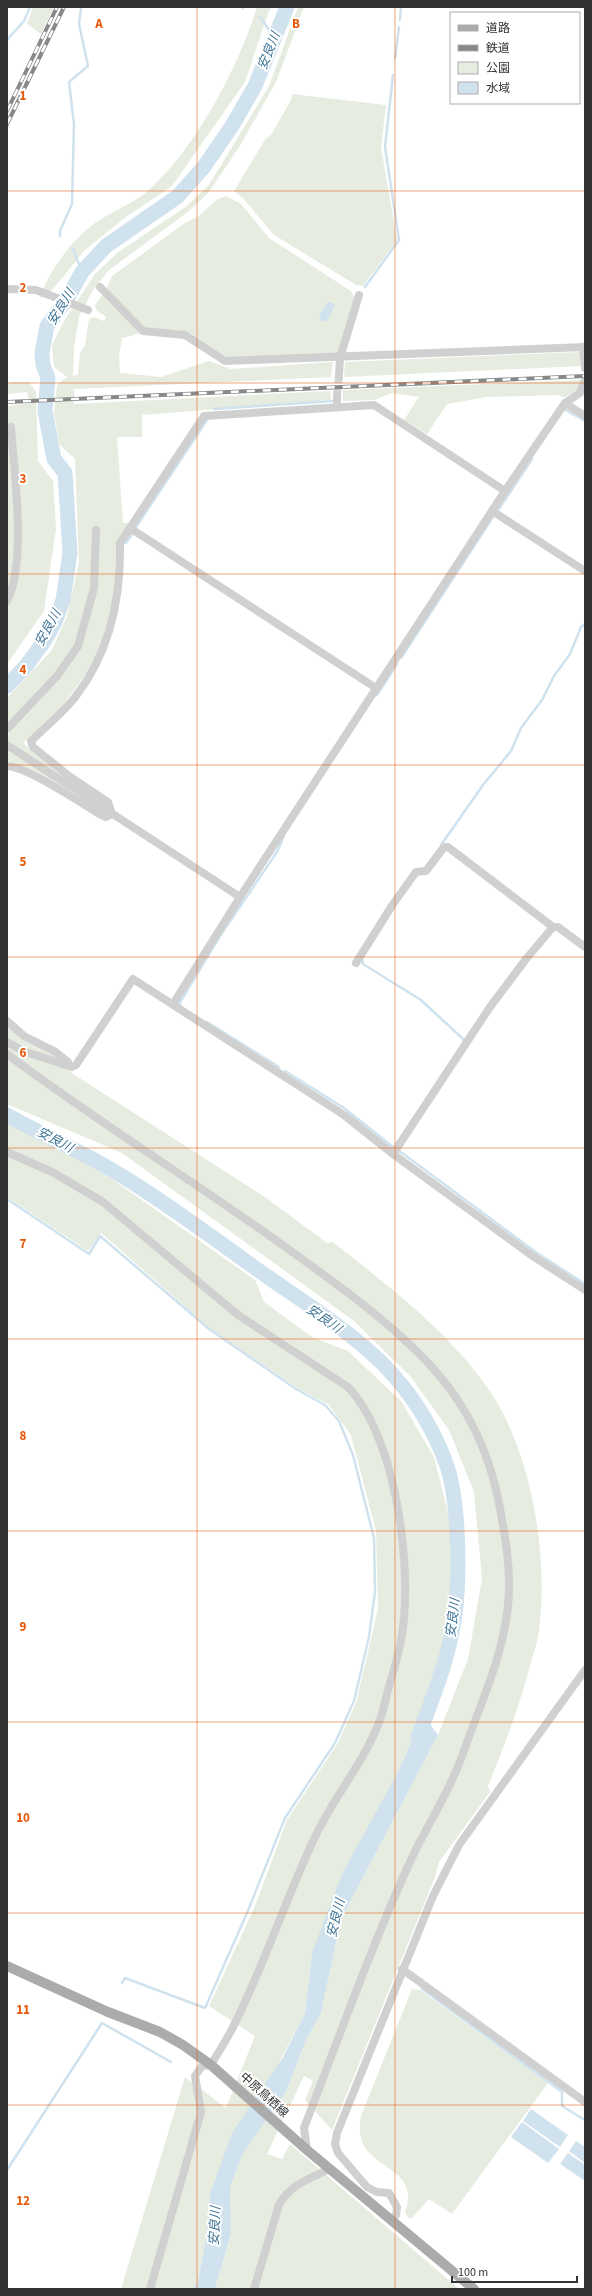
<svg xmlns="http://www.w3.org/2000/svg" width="592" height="2296" viewBox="0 0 592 2296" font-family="'Source Sans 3','Noto Sans JP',sans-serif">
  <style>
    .green { fill: #e6ecdf }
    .water { fill: #cfe2ee }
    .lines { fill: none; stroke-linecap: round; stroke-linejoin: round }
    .stream { stroke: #cfe2ee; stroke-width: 2.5 }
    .river { stroke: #cfe2ee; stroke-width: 15 }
    .minor-tunnel { stroke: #d6d6d6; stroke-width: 8; stroke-dasharray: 8 4; stroke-linecap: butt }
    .minor { stroke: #d0d0d0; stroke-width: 8 }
    .major { stroke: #ababab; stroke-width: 10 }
    .rail-casing { stroke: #888; stroke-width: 4 }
    .rail { stroke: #fff; stroke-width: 2.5; stroke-dasharray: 8; stroke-linecap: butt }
    .grid { fill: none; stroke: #e8590c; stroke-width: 1; stroke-opacity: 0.55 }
    .labels { text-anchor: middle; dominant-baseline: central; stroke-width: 4; stroke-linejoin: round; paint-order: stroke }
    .street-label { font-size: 12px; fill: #333; stroke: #fff }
    .water-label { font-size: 13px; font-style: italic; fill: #3f7597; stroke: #fff }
    .grid-label { font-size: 13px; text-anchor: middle; font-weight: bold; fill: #e8590c; stroke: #fff; stroke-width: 4; stroke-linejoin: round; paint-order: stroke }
  </style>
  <rect width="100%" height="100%" fill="#fff"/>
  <g class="green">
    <polygon points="33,7 54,7 41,34 27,24"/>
    <path d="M 257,7 L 272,7 L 268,13 L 245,82 L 172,186 L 123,219 L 84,251 L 53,289 L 39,299 C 50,269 72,239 98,221 C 115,210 136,202 150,189 C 197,145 238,68 257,7 Z"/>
    <polygon points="298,7 304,7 277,80 241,144 209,192 189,211 109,270 93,290 79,317 74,347 73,376 78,375 80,353 85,345 89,319 94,317 104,321 106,317 96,310 95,305 102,295 141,333 122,338 119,356 120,373 161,377 209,361 231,369 333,362 331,377 74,389 74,404 330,391 331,400 142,415 142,437 117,437 123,523 128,523 116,543 115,585 108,629 92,666 62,706 23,743 74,784 69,791 7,760 7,739 11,729 7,726 7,698 52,650 67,616 79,562 75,459 59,444 54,413 57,385 67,377 54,367 52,345 64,321 95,274 117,253 187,206 209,185 269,86"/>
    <polygon points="292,94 386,105 381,147 397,240 363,286 356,285 274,235 243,198 234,191 266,138 271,135 291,100"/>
    <polygon points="226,196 241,204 269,238 351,291 355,300 339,354 225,358 185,331 143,329 107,288 112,276 185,223 199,216 216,200"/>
    <polygon points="580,352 581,366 344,377 345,362"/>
    <polygon points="581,380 579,390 563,398 559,395 487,397 447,404 427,434 404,420 419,397 391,393 375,400 343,401 343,390"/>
    <polygon points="13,382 29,382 36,392 38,461 53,481 56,529 44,611 7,664 7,406 29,403 27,392 7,394 7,384"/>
    <path d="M 7,1024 L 28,1043 L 52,1052 L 73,1074 L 265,1197 L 327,1243 L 333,1242 C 388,1286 446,1329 487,1387 C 531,1448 549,1556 539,1630 C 538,1642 533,1654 530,1666 C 519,1708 504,1746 488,1786 L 490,1792 L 439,1862 L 435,1877 L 332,2130 L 305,2100 L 313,2081 L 304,2076 L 267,2154 L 282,2159 L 290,2144 L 459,2289 L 215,2289 L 231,2233 L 230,2187 L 243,2153 L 286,2092 L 306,2040 L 321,2013 L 341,1919 L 438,1735 L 468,1659 L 482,1579 L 474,1492 L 449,1430 L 411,1377 L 354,1321 L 122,1153 L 7,1104 Z"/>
    <polygon points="7,1123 67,1153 112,1179 255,1280 264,1302 312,1337 348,1351 401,1401 434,1457 453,1532 448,1637 423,1715 398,1772 312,1953 305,2013 210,2194 206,2238 198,2281 193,2289 121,2289 185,2077 226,2108 255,2036 209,2006 255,1906 287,1820 338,1743 356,1703 378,1609 376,1531 351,1435 329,1405 299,1389 212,1330 101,1233 88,1251 7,1197"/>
    <path d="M 412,1989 L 420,1990 L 548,2083 L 452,2214 L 429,2199 L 412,2218 L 408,2218 L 405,2212 C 424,2160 349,2173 361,2116 Z"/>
  </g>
  <g class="water">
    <polygon points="331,302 335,305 327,321 322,321 319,316 327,303"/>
    <polygon points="423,1715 438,1735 341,1919 321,2013 306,2040 286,2092 243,2153 230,2187 231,2233 215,2289 193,2289 198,2281 206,2238 210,2194 232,2133 283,2057 305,2013 312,1953 342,1874 398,1772"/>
    <polygon points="531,2109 568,2135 560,2147 523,2121"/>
    <polygon points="522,2122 559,2149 548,2163 511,2137"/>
    <polygon points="576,2141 585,2147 585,2163 569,2151"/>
    <polygon points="568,2153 585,2165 585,2181 560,2164"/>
  </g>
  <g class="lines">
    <g class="stream">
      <polyline points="242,7 243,8"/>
      <polyline points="260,17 274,37"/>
      <polyline points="400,20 401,7"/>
      <polyline points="7,40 24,21 30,7"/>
      <polyline points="395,58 399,27"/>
      <polyline points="60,236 60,231 72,204 74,124 69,82 88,66 79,24 81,9"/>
      <polyline points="73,249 82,272"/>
      <polyline points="365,287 399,240 385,147 393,75"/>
      <polyline points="214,409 334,401"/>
      <polyline points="564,409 585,421"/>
      <polyline points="499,509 532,459"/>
      <polyline points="136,527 207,420"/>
      <polyline points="126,543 132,534"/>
      <polyline points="401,658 493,517"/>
      <polyline points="377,695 397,664"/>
      <polyline points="441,845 483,785 511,751 521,728 542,700 554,676 570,654 581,627 585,624"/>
      <polyline points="362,959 363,964 421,1000 463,1039 464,1043"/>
      <polyline points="181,1005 179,1004 220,936 277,852 284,836"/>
      <polyline points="207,1022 279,1067"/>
      <polyline points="285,1071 344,1108 393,1147"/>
      <polyline points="398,1150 537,1253 585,1284"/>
      <polyline points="7,1199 89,1254 100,1236 209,1329 296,1389 325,1405 339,1421 353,1455 374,1538 375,1592 369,1637 354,1701 335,1743 285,1818 247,1913 205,2008 125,1978 122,1983"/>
      <polyline points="422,1989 562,2092 562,2106 585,2120"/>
      <polyline points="7,2170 102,2023 171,2062"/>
    </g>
    <g class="river">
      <polyline points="7,686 26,666 45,640 55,622 63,600 70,553 65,473 54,459 45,411 48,378 43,365 42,353 47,326 67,299 82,272 106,246 177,197 203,168 232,126 255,86 287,7"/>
      <path d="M 7,1115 C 43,1136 82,1151 117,1173 C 169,1204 218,1242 268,1277 C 308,1305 350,1331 384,1365 C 411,1393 434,1429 447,1466 C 460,1506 461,1590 452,1632 C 445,1668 431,1703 418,1737"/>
    </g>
    <polyline class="minor-tunnel" points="337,395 339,376"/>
    <g class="minor">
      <polyline points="100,287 143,331 185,335 225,361 585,347"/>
      <polyline points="7,289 36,290 88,310"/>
      <polyline points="583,347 585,368"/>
      <polyline points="339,376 340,358 359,295"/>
      <polyline points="565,403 585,416"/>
      <polyline points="337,407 337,395"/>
      <polyline points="492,511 585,571"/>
      <polyline points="130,528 376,688"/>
      <path d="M 7,601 C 27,564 14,470 11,427"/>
      <polyline points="7,729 57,676 78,646 94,588 96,530"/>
      <polyline points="7,745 240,897"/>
      <path d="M 7,766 C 24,766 82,803 99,814 L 106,817 L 112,814 L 108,802 L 69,776 L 33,747 L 31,741 C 46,726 63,713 76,696 C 110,652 121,597 120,543 L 204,416 L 374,405 L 505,491"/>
      <polyline points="356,963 393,904 416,872 426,871 444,847 448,847 553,927"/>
      <polyline points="173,1004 240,897 505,491 565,403 580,393 585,380"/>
      <polyline points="7,1021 24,1036 54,1051 68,1062"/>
      <polyline points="7,1042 23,1051 72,1067 76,1065 133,979 344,1115 393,1154 531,1255 585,1290"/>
      <path d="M 7,1054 C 103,1126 205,1188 302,1259 C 338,1285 375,1312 408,1343 C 456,1387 484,1434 498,1498 C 504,1529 510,1561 509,1592 C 507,1641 489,1684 472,1729 C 466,1743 462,1759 455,1773 C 442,1804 423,1833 409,1864 C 370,1950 338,2040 304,2128 L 307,2150"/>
      <path d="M 7,1152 L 54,1173 L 103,1202 L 238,1315 L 348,1387 C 394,1436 410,1552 404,1618 C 402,1643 395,1666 388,1690 C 385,1701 383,1714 378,1725 C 362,1765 333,1798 315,1837 C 286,1898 265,1963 235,2023 C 228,2038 219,2051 211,2065 L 202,2066 L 195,2076 L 201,2112 L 150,2289"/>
      <polyline points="393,1154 490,1007 526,959 553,927 558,927 585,947"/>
      <polyline points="402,1969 585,2102"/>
      <polyline points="391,2220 396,2215 397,2207 389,2193 377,2192 367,2187 338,2153 335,2144 337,2133 433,1896 459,1845 585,1670"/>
      <path d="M 254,2289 L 279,2205 C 289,2185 311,2178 329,2169"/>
    </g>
    <polyline class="major" points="7,1966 108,2012 160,2032 183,2045 211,2065 307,2150 474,2289"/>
    <defs>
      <g id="rail">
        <polyline points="7,111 57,7"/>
        <polyline points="7,124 64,7"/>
        <polyline points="7,402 585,376"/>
      </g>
    </defs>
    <use href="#rail" class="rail-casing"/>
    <use href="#rail" class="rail"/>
  </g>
  <path class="grid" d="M 197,7 L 197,2289M 395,7 L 395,2289M 7,191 L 585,191M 7,383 L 585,383M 7,574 L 585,574M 7,765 L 585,765M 7,957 L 585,957M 7,1148 L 585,1148M 7,1339 L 585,1339M 7,1531 L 585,1531M 7,1722 L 585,1722M 7,1913 L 585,1913M 7,2105 L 585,2105"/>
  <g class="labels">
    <g class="street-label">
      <text transform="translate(264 2095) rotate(42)">中原鳥栖線</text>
    </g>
    <g class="water-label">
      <text transform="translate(269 51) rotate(-68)">安良川</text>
      <text transform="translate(61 307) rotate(-58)">安良川</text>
      <text transform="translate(48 628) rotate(-61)">安良川</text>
      <text transform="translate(55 1140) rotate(28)">安良川</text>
      <text transform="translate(324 1319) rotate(35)">安良川</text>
      <text transform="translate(453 1618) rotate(-83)">安良川</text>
      <text transform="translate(336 1918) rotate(-76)">安良川</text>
      <text transform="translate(215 2226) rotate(-87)">安良川</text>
    </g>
  </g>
  <g class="grid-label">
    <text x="99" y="28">A</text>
    <text x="296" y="28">B</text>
    <text x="23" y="100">1</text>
    <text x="23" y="292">2</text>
    <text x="23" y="483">3</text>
    <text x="23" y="674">4</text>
    <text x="23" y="866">5</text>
    <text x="23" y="1057">6</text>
    <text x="23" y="1248">7</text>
    <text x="23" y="1440">8</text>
    <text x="23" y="1631">9</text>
    <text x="23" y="1822">10</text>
    <text x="23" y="2014">11</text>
    <text x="23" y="2205">12</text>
  </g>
  <rect width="592" height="2296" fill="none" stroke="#333333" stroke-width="16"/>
  <rect x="450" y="12" width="130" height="92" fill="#ffffff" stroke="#adadad"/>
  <rect x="458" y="25" width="20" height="6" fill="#ababab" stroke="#adadad"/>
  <text x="486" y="32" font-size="12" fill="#333333">道路</text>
  <rect x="458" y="45" width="20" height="6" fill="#888888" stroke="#adadad"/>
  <text x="486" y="52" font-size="12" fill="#333333">鉄道</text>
  <rect x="458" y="62" width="20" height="12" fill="#e6ecdf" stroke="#adadad"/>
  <text x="486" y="72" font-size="12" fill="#333333">公園</text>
  <rect x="458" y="82" width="20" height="12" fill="#cfe2ee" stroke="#adadad"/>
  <text x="486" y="92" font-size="12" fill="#333333">水域</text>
  <path d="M452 2276v6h125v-6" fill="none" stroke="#333333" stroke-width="2"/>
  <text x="458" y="2276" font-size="12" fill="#333333" stroke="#ffffff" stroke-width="3" paint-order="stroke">100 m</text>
</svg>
